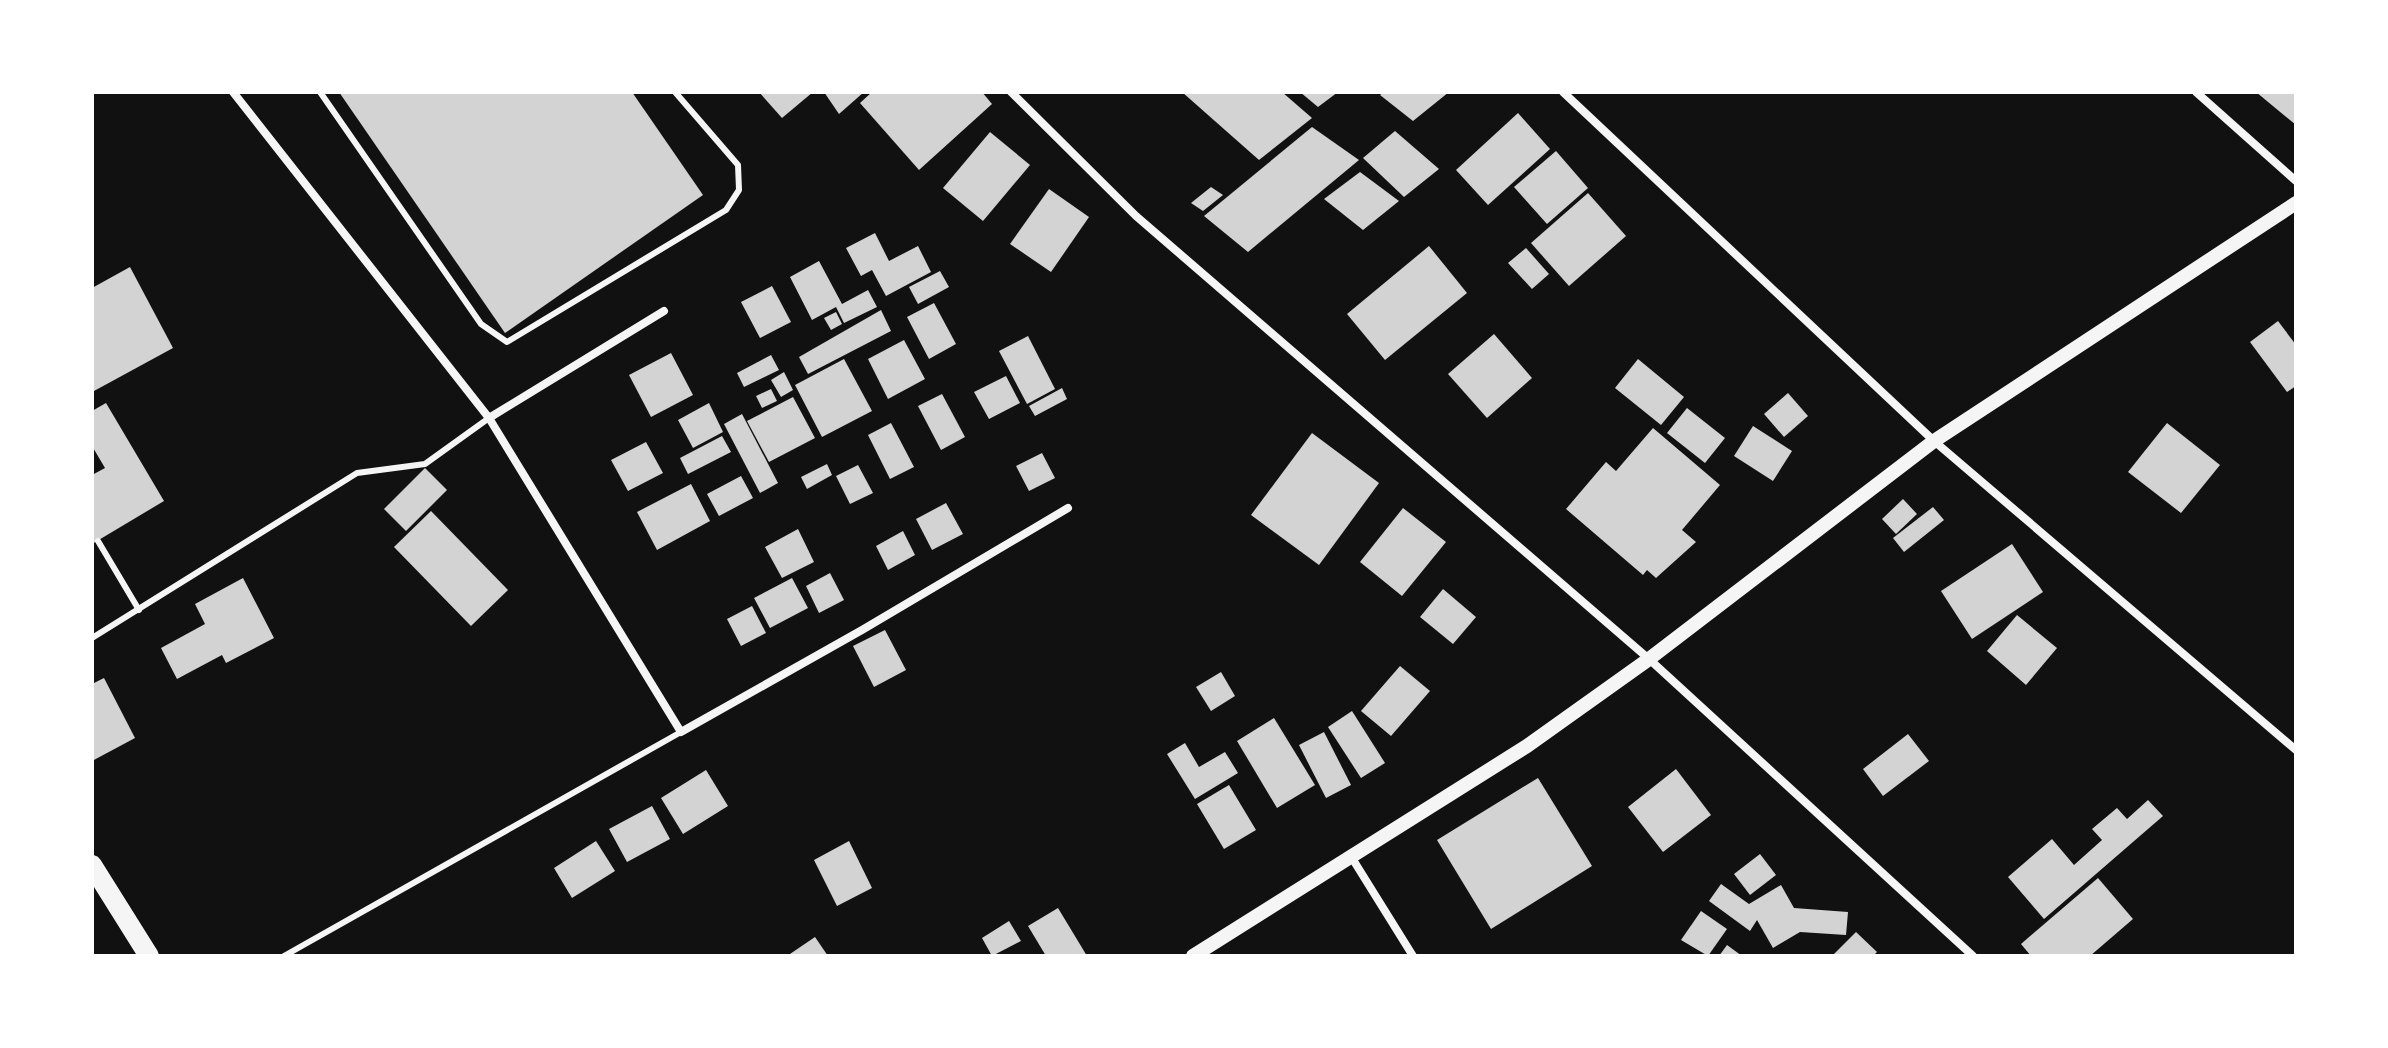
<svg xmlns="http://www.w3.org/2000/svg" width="2388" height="1048" viewBox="0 0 2388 1048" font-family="Montserrat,sans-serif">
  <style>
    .building { fill: #d3d3d3 }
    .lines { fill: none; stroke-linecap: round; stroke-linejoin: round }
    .service { stroke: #f5f5f5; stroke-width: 6 }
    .minor { stroke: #f5f5f5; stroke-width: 8 }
    .tertiary { stroke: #f5f5f5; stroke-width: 14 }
    .primary { stroke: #f5f5f5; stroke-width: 20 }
  </style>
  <rect width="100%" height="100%" fill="#111"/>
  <g class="building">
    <polygon points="339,92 632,92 703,195 505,333"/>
    <polygon points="759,92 813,92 782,118"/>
    <polygon points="824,92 864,92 839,114"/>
    <polygon points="872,92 982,92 992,104 919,170 860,103"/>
    <polygon points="1182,92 1282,92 1312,118 1259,160"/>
    <polygon points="1300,92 1338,92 1318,107"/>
    <polygon points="1384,92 1449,92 1413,121 1380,95"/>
    <polygon points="2256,92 2296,92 2296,125"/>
    <polygon points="1518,113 1550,149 1488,205 1456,170"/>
    <polygon points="1312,127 1359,160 1248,252 1204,216"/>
    <polygon points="1395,131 1439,169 1404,197 1363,158"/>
    <polygon points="990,132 1030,165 983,221 943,188"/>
    <polygon points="1556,151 1588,188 1547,224 1514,187"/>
    <polygon points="1360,172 1399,201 1363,230 1324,199"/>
    <polygon points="1211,187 1223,195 1203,211 1191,203"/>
    <polygon points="1049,189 1089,217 1051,272 1010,244"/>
    <polygon points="1588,193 1626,236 1569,286 1531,243"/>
    <polygon points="875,233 889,261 918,246 931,272 886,296 872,270 861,276 846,248"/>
    <polygon points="1429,246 1467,293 1385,360 1347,314"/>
    <polygon points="1526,248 1549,274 1532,289 1508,263"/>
    <polygon points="819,261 842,304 868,290 877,307 844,323 836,307 812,320 790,277"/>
    <polygon points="130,267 173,348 94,391 92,288"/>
    <polygon points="940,271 949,287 918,304 909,287"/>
    <polygon points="772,286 791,322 760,338 741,302"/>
    <polygon points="934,303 956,344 929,359 907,317"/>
    <polygon points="881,310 891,331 808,374 799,357"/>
    <polygon points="836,312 842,324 831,330 824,318"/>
    <polygon points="2278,321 2296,345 2296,386 2287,392 2250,342"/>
    <polygon points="1494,334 1532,378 1487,418 1448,374"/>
    <polygon points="1028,336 1055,389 1027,404 999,351"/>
    <polygon points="904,340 925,379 888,399 868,359"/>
    <polygon points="671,353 693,395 651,417 629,375"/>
    <polygon points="771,355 779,370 744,387 737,373"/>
    <polygon points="844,359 872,411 822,437 795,385"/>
    <polygon points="1638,359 1684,397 1661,425 1615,388"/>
    <polygon points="784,372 793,390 781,397 771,380"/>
    <polygon points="1006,376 1020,403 989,419 974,392"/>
    <polygon points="1062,388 1067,399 1035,416 1029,406"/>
    <polygon points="771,389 777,401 762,408 756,396"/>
    <polygon points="1788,393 1808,416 1784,437 1764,414"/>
    <polygon points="942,394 965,437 941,450 918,406"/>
    <polygon points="793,397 815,438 769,462 747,421"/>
    <polygon points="106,403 164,501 92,544 92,475 105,468 92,446 92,411"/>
    <polygon points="709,403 723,432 693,448 678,420"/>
    <polygon points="1687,408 1725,438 1705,463 1667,433"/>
    <polygon points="742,414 778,483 760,493 724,424"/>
    <polygon points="891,423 914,467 890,479 868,435"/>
    <polygon points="2167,423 2220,465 2181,513 2128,472"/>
    <polygon points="1753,426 1792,451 1773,481 1734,456"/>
    <polygon points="1653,428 1720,485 1682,530 1696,542 1656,578 1647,570 1643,575 1566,509 1606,462 1616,471"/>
    <polygon points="1312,433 1379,483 1319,565 1251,515"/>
    <polygon points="722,436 731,452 688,474 680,458"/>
    <polygon points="646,442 663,473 628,491 611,460"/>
    <polygon points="1042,453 1055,478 1029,491 1016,466"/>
    <polygon points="827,464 832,475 807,489 801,477"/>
    <polygon points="858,465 873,493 850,504 836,476"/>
    <polygon points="425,468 447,490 406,531 384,509"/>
    <polygon points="741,476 753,498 719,516 707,494"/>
    <polygon points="691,484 710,521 657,550 637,512"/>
    <polygon points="1903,499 1917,514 1896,534 1882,519"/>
    <polygon points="946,503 963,534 932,550 916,519"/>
    <polygon points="1933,507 1944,520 1904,552 1893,538"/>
    <polygon points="1403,508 1446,542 1402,596 1360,562"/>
    <polygon points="431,511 508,590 471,626 394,547"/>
    <polygon points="798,529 814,562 782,578 765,547"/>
    <polygon points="903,531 915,555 888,570 876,546"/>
    <polygon points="2012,544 2043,592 1972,639 1941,591"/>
    <polygon points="830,573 844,600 819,613 806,586"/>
    <polygon points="243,578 274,638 226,663 222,655 177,679 161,648 205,624 195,604"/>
    <polygon points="792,578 808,608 770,628 754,598"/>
    <polygon points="1443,589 1476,617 1453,644 1420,617"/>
    <polygon points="752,606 766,633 741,646 727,619"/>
    <polygon points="2017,615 2057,648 2026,685 1987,651"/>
    <polygon points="885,630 906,670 874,687 853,646"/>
    <polygon points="1400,666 1430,691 1391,736 1361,711"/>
    <polygon points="1221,672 1235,696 1211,711 1196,687"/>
    <polygon points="104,678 135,738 92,761 92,684"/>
    <polygon points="1352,711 1385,763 1361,778 1328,727"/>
    <polygon points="1274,718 1315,785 1277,808 1237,741"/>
    <polygon points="1324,732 1351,785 1326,798 1299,745"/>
    <polygon points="1908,734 1929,761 1883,796 1863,769"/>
    <polygon points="1185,743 1199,767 1225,752 1238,773 1195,799 1167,754"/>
    <polygon points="1676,769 1711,815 1663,852 1628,807"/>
    <polygon points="706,770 728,806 683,834 661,798"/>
    <polygon points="1538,778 1592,866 1491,929 1437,840"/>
    <polygon points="1229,785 1256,830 1224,849 1197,804"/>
    <polygon points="2148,800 2163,816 2044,919 2008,877 2052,839 2074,865 2102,840 2092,829 2117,808 2127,819"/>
    <polygon points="652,806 670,839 627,862 609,829"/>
    <polygon points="596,841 615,871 572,898 554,868"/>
    <polygon points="849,841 872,888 837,906 814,860"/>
    <polygon points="1760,854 1776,875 1750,895 1734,874"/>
    <polygon points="2098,878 2133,919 2090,956 2031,956 2021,944"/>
    <polygon points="1721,884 1749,904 1781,885 1794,908 1848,912 1846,935 1800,932 1773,948 1757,920 1750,931 1709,901"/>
    <polygon points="1058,908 1087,956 1046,956 1028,926"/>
    <polygon points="1701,911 1727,929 1708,956 1681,940"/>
    <polygon points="1009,921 1021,941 992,956 982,938"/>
    <polygon points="1856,932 1877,952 1873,956 1832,956"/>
    <polygon points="815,937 828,956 787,956"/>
    <polygon points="1727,945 1742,956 1719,956"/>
  </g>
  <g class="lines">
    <g class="service">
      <polyline points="320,92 481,324 507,342 726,210 739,190 738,165 675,92"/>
      <polyline points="98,541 139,610"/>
      <polyline points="92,638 357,473 425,464 489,418"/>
      <polyline points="284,956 681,732"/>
    </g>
    <g class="minor">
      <polyline points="233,92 489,418 681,732 862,630 1068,508"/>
      <polyline points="1011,92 1136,216 1649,659 1973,956"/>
      <polyline points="1563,92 1934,441 2296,750"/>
      <polyline points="2196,92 2296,181"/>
      <polyline points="489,418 664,311"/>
      <polyline points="1352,858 1413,956"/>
    </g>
    <polyline class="tertiary" points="1193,956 1527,746 1649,659 1934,441 2296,203"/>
    <polyline class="primary" points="92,865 149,956"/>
  </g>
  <rect width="2388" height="1048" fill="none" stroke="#ffffff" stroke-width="188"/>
</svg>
